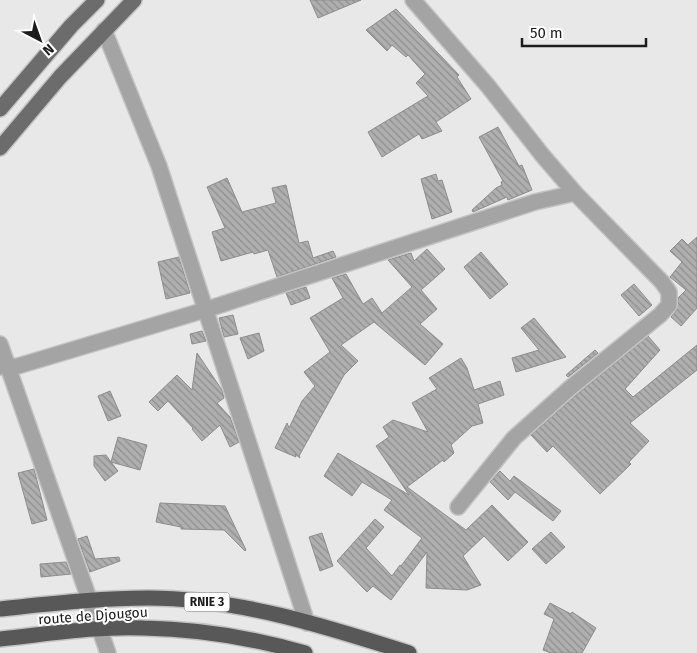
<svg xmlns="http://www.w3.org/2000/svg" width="697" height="653" viewBox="0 0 697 653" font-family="'Fira Sans',sans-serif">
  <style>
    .building { fill: url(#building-back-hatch); stroke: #8e8d8e }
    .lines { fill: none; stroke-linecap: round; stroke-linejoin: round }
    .street-casing { stroke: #c3c3c4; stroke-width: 18 }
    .primary-casing { stroke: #c3c3c4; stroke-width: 18 }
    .highway-casing { stroke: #c3c3c4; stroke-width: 18 }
    .street { stroke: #a5a4a4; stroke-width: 15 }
    .primary { stroke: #6d6c6c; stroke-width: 15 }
    .highway { stroke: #595858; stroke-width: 15 }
    .labels { text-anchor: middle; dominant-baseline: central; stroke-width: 4; stroke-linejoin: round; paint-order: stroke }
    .shield { fill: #fff; stroke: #606060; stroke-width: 1 }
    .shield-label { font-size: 12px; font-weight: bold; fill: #1c1c1c }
    .street-label { font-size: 14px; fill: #1c1c1c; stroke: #fff }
  </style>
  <defs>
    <pattern id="building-back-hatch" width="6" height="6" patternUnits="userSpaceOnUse" patternTransform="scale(1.25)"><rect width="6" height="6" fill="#afafb0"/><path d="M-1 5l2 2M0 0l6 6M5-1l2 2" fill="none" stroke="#8e8e8e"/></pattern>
  </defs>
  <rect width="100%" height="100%" fill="#e8e8e9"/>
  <g class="building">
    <polygon points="310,0 361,0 318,18"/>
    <polygon points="396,9 459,75 457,77 471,99 436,122 442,131 422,139 419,134 382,157 368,132 428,96 416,83 425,74 408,55 406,57 392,45 387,51 366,30"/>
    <polygon points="498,127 519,166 522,165 532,190 508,200 507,197 473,212 472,210 496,188 502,185 501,182 503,181 479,137"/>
    <polygon points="436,174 438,181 442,180 452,212 432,219 421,179"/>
    <polygon points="227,178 242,212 276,203 272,188 286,185 299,243 308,241 313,258 333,251 336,257 277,277 268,250 254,254 253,252 221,261 212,232 225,228 207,187"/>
    <polygon points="697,237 697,308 681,326 671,317 676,311 678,298 686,290 670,277 682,262 670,251 682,239 688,245"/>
    <polygon points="427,249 445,269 421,290 437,309 420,324 443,344 425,365 374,322 341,345 358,361 344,375 299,456 300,458 295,454 296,457 275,448 287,423 289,428 302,401 315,386 304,372 330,352 310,318 343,298 332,278 346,274 363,304 372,298 382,313 412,287 388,260 411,253 414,261"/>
    <polygon points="481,252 508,284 490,299 464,267"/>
    <polygon points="179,257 190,293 166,299 158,262"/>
    <polygon points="634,284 652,305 639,316 621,295"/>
    <polygon points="306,287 310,298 291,305 286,293"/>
    <polygon points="233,315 238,334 224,337 219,318"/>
    <polygon points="534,318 566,357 516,372 512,358 539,350 521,328"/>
    <polygon points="202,331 206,341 192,344 190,334"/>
    <polygon points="259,333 264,351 248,359 240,338"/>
    <polygon points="648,336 660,350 625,389 633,397 697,345 697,370 630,423 649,441 629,462 631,464 600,494 553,446 547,452 531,435 576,395"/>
    <polygon points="595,350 598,353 568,377 566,375"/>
    <polygon points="197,353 222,390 224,398 217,403 230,417 239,442 230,447 220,425 202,441 192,429 193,428 168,401 158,411 149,402 177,375 192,390"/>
    <polygon points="461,358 467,368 474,390 500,381 504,395 478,404 483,423 472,426 451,445 454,453 444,462 443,460 407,487 466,530 492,505 528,542 508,561 484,536 463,556 481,585 467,590 426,588 427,552 391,600 373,586 367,592 337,561 375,519 384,527 366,548 392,576 400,565 401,566 422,538 384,510 392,500 362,482 352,496 324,476 338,453 409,495 376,446 389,437 383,427 393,420 428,432 412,403 437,389 429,378"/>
    <polygon points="110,391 121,416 108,421 98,396"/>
    <polygon points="118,437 147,445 140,470 111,462 118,471 105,481 94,466 94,456 106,455 111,462"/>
    <polygon points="34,469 47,520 32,524 18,473"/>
    <polygon points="500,471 510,481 514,476 561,511 553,521 515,492 508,500 490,482"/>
    <polygon points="160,503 225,506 246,550 245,551 224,530 181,529 181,527 156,522"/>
    <polygon points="551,532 565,547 546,564 532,549"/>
    <polygon points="322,533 333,566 320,571 309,537"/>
    <polygon points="87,536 95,559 119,557 120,561 90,572 78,539"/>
    <polygon points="66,562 71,574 41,577 40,564"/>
    <polygon points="550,603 571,614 572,612 596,628 582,653 551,653 543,650 554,619 544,614"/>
  </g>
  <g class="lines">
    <defs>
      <g id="street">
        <polyline points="413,0 488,86 543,156 575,193 662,282 669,292 669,305 660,315 570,388 514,438 458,507"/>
        <polyline points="104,30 159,166 307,623"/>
        <polyline points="0,344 108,653"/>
        <polyline points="0,367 18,366 205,310 535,202 575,193"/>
      </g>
      <g id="primary">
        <polyline points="0,109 71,26 97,0"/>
        <polyline points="0,148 60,77 134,0"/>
      </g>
      <g id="highway">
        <path d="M 0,609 C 49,604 99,598 148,598 C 237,598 325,626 409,653"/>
        <path d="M 0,639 C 48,634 96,626 144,628 C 199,629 253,638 305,653"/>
      </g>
    </defs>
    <use href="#street" class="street-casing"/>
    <use href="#primary" class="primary-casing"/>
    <use href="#highway" class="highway-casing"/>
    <use href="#street" class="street"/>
    <use href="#primary" class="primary"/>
    <use href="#highway" class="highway"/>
  </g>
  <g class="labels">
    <rect class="shield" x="184.5" y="592.5" width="45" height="19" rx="4"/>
    <g class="shield-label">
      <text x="207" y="602">RNIE 3</text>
    </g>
    <g class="street-label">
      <text transform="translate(93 616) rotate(-4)">route de Djougou</text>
    </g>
  </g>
  <g transform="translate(40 40) rotate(139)" stroke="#ffffff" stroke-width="4" paint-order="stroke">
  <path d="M0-4L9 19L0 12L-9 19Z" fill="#1c1c1c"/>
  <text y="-8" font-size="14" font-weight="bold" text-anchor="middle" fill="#1c1c1c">N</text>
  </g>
  <path d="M522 38v8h124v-8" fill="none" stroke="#1c1c1c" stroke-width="2.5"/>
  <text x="530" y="38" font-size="15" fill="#1c1c1c" stroke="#ffffff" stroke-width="4" paint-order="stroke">50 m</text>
</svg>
